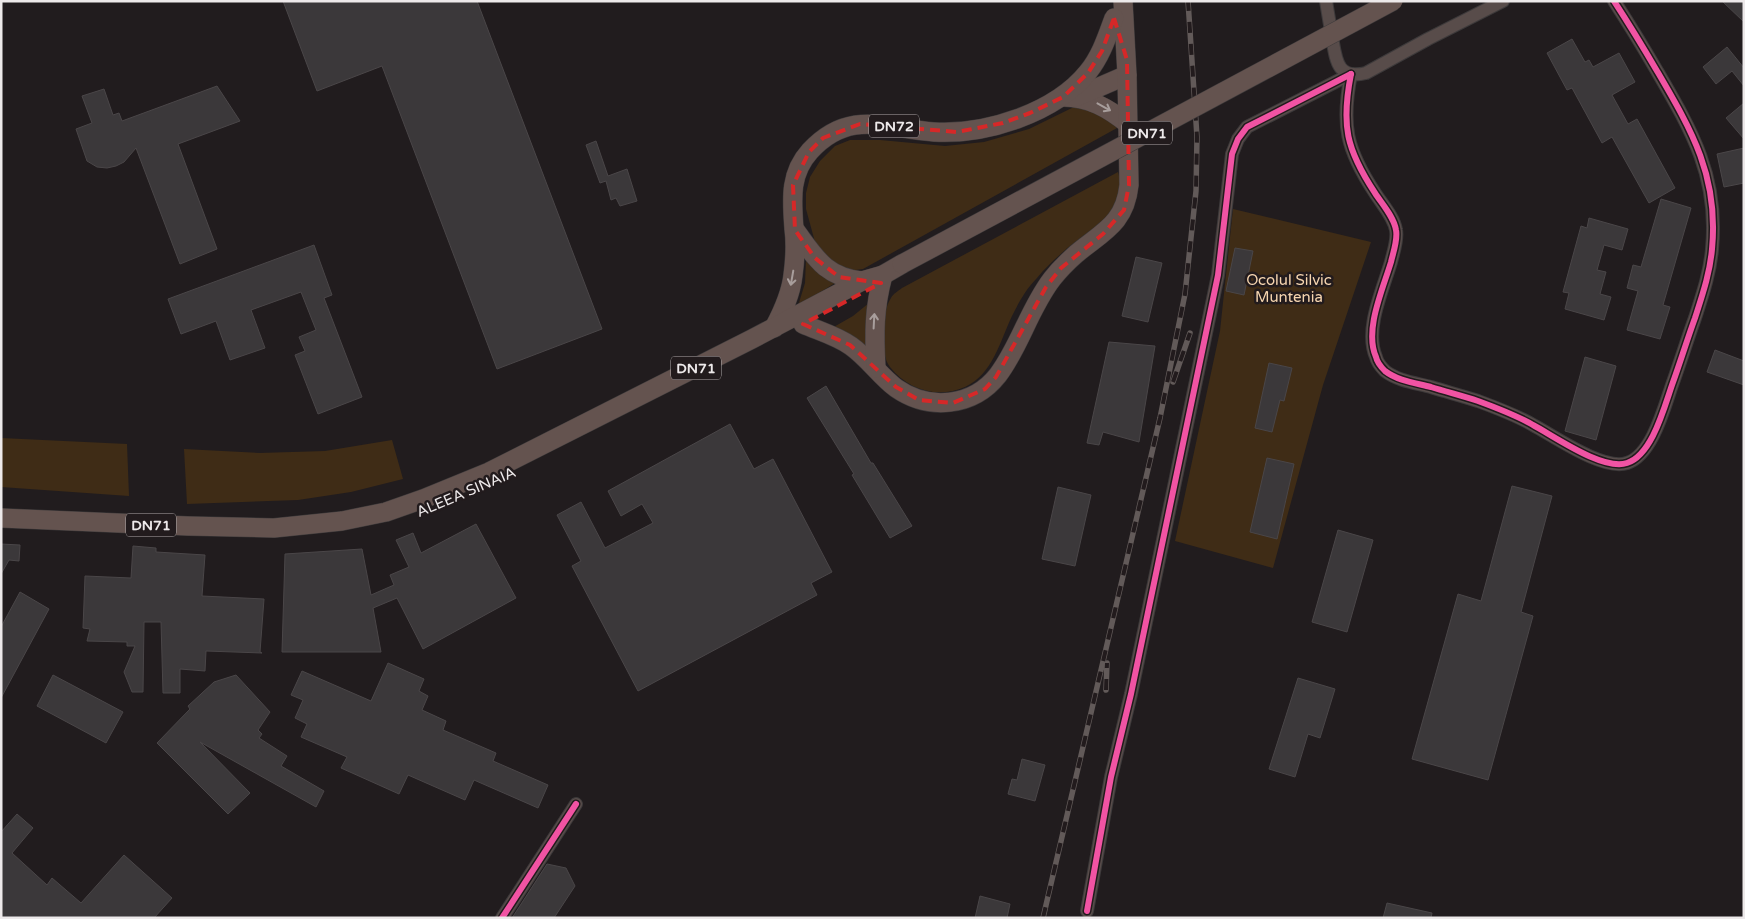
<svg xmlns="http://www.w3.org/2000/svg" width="1745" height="919" viewBox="0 0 1745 919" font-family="'Varela Round',sans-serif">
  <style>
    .green { fill: #3f2c16 }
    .building { fill: #3b383a; stroke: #4a4648 }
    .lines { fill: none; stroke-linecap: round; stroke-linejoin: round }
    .street-casing { stroke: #3d3a3b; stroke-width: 14 }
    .primary-casing { stroke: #3d3a3b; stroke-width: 20 }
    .street { stroke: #584c4a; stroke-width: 12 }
    .primary { stroke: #64534f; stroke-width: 19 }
    .rail-casing { stroke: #625a59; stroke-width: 5.5 }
    .rail { stroke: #221b1d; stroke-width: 4; stroke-dasharray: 11; stroke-linecap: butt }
    .primary-bridge-casing { stroke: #3d3a3b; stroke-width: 20; stroke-linecap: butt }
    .primary-bridge { stroke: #64534f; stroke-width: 19 }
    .cycleway-casing { stroke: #221b1d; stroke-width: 9 }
    .cycleway { stroke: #f153a3; stroke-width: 6 }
    .oneway { stroke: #a89e9c }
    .marked { fill: none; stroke: #d62828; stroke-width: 4; stroke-dasharray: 10 6; stroke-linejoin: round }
    .labels { text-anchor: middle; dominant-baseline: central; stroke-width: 5; stroke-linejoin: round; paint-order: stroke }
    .shield { fill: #221b1d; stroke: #b0abac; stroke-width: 1 }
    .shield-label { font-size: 14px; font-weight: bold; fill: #ede9ea }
    .park-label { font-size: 15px; fill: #f7d6b0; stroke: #221b1d }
    .street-label { font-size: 15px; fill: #ede9ea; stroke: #221b1d }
  </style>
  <rect width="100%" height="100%" fill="#211c1e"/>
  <g class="green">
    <polygon points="1080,104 1109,115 1117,128 863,269 848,271 824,257 815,242 806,209 806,193 810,177 820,161 835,146 850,140 880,140 945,146 984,142 1029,129"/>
    <path d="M 1118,172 C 1121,181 1121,193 1117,202 C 1108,221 1080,237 1064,251 C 1055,259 1045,268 1037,278 C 1026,289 1019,302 1012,316 C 1000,341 993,374 965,387 C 938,399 908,390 890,367 C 879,353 881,313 891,298 C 893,294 898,291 902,288 Z"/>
    <polygon points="1233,209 1371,242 1323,385 1273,568 1175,541 1220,331"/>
    <polygon points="806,259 835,283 798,306 805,283"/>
    <polygon points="869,303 867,352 832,328 853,316"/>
    <polygon points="1,438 127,444 129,496 1,487"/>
    <polygon points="392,440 403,479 351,492 298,500 187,504 184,449 260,453 325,451"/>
  </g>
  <g class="building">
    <polygon points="283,1 477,1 602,329 497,369 382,66 317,91"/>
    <polygon points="1722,1 1744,1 1744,22"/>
    <polygon points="1572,39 1585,62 1589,60 1593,67 1619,53 1635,82 1612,95 1628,124 1637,119 1675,188 1649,203 1612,137 1602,143 1572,88 1567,90 1547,53"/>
    <polygon points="1727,47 1744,68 1744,86 1732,71 1716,84 1703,67"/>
    <polygon points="217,86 240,121 178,144 217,249 180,264 136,148 124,162 116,166 107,168 97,167 87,161 76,129 92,123 82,96 104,89 113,115 119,113 122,121"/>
    <polygon points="1744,103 1744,139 1726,118"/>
    <polygon points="596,141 608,176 627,169 637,201 620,206 616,198 611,200 606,181 600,183 586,145"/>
    <polygon points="1744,148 1744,183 1724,187 1717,154"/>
    <polygon points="1661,199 1691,208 1663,305 1670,307 1660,339 1627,330 1638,291 1627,288 1633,265 1641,267"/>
    <polygon points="1589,218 1628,229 1622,250 1604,245 1597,270 1606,272 1600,294 1611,297 1604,320 1565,309 1569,293 1563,292 1581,226 1587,228"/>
    <polygon points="314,245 332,295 324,298 362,397 318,414 295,355 305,351 299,337 316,330 301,292 251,310 265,348 230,360 216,321 181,334 168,299"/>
    <polygon points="1235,248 1253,251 1244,295 1226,291"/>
    <polygon points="1136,257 1162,263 1148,322 1122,316"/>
    <polygon points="1109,342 1155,346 1139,442 1103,432 1099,445 1087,443"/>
    <polygon points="1715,350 1744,361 1744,385 1707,372"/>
    <polygon points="1585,357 1616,366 1596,440 1565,431"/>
    <polygon points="1269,363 1292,368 1284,401 1280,400 1272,432 1255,428"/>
    <polygon points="826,386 871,463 873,463 912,526 890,538 852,475 854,474 807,398"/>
    <polygon points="730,424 754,469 773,459 832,572 811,583 817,595 638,691 572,566 581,561 557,515 581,502 605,548 653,523 642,504 621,516 608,491"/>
    <polygon points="1267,458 1294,464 1277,539 1250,532"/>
    <polygon points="1512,486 1552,496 1521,612 1533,616 1488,780 1412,759 1458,594 1481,601"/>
    <polygon points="1058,487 1091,495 1075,566 1042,559"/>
    <polygon points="476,524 516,598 423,649 397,598 373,608 381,652 282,652 285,554 362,549 371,595 394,585 390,575 409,567 396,540 413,533 421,553"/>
    <polygon points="1338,530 1373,540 1347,632 1312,622"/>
    <polygon points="1,544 20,545 19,561 9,560 1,574"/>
    <polygon points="133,546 156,548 156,552 205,555 202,596 264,599 260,652 262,653 206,651 205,671 180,669 180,693 163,693 161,622 144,622 143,692 132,692 124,672 135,646 127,646 127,642 87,641 90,629 83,628 85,576 131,578"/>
    <polygon points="20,592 49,609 1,698 1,627"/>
    <polygon points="388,663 424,679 419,691 428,696 422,710 446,721 443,730 496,753 493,761 548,785 538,808 474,780 465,800 408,775 399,794 341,768 347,757 301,737 307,724 295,718 303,700 291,695 302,671 371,701"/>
    <polygon points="53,675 123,712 106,743 37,706"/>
    <polygon points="236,675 270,712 258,730 262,734 259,738 287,756 281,766 324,791 316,807 200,742 250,793 228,814 157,743 190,709 188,706 214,682"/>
    <polygon points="1298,678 1335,689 1320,738 1308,734 1295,777 1269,769"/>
    <polygon points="1022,759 1045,765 1035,801 1008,794 1012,779 1017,780"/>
    <polygon points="17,814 33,828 12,853 47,885 52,878 81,903 124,855 172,898 154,918 1,918 1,832"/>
    <polygon points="547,864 566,868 575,886 554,918 512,918"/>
    <polygon points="980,896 1010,904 1007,918 975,918"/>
    <polygon points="1387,903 1432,913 1431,918 1383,918"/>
  </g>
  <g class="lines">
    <defs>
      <g id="street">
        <path d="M 1326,1 C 1328,13 1330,25 1332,37 C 1336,60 1337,80 1366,73 L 1428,39 L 1503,1"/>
        <path d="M 1351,74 C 1341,125 1346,149 1375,193 C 1382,204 1394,217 1396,230 C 1398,240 1393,253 1391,262 C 1383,289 1364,330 1376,357 C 1377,362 1382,368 1385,371 C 1398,381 1416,383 1431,387 C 1447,392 1463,396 1478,401 C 1497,408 1516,415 1533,425 C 1554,436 1603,471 1627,463 C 1652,455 1664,408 1672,385 C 1680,363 1687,340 1695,318 C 1702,296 1710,273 1712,249 C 1719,177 1692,131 1657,71 C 1643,47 1629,24 1614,1"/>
        <polyline points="1087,911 1111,777 1131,694 1218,275 1232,154 1238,139 1247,127 1351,74"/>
        <polyline points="502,918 576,804"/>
      </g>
      <g id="primary">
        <path d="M 1063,97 C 1089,97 1108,108 1128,124"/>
        <polyline points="1076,97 1127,75"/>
        <path d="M 795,230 C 815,257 825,277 862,281"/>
        <path d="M 803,324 C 819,331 837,336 851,346 C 868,358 880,376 896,388 C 929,411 973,407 998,375 C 1020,346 1029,309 1052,279 C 1059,270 1067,262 1076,254 C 1102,232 1125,224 1129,185 L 1127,75 L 1123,1"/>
        <path d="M 774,328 C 783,311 791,294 793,275 C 795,260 796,244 794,229 C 792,200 789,174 810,151 C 850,108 886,129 934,132 C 986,135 1055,113 1088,72 C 1101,56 1107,37 1114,18"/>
        <path d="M 876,368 C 874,333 874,309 883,275"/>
        <polyline points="1,518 188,526 274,528 342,521 386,512 423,499 489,472 752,339 862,281 883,275 902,264"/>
      </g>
    </defs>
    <use href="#street" class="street-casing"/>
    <use href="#primary" class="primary-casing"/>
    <use href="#street" class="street"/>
    <use href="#primary" class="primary"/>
    <defs>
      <g id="rail">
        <polyline points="1173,382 1190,333"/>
        <polyline points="1106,690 1107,663"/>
        <polyline points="1043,918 1160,418 1185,294 1196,191 1197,137 1188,1"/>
      </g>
    </defs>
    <use href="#rail" class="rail-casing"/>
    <use href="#rail" class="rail"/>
    <defs>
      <polyline id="primary-bridge" points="902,264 1393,1"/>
    </defs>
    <use href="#primary-bridge" class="primary-bridge-casing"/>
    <use href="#primary-bridge" class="primary-bridge"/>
    <defs>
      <g id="cycleway">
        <path d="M 1351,74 C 1341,125 1346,149 1375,193 C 1382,204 1394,217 1396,230 C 1398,240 1393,253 1391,262 C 1383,289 1364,330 1376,357 C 1377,362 1382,368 1385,371 C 1398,381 1416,383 1431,387 C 1447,392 1463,396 1478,401 C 1497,408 1516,415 1533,425 C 1554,436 1603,471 1627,463 C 1652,455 1664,408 1672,385 C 1680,363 1687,340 1695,318 C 1702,296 1710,273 1712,249 C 1719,177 1692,131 1657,71 C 1643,47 1629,24 1614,1"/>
        <polyline points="1087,911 1111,777 1131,694 1218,275 1232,154 1238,139 1247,127 1351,74"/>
        <polyline points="502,918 576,804"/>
      </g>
    </defs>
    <use href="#cycleway" class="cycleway-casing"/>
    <use href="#cycleway" class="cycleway"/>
  </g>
  <defs><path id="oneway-shaft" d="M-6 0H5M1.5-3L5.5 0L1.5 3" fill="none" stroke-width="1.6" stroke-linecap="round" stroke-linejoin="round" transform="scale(1.25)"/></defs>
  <g class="oneway">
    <use href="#oneway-shaft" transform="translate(1104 107) rotate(29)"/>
    <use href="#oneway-shaft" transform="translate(792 278) rotate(100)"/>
    <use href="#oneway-shaft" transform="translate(874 321) rotate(-87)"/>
  </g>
  <path class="marked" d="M 1114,18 L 1127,60 L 1129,185 L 1124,210 L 1103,234 L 1061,268 L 1046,287 L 996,377 L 985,389 L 953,403 L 919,400 L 896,387 L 850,345 L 803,324 L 881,283 L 839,277 L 815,258 L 795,230 L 793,185 L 809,152 L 823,138 L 860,124 L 957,132 L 1003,123 L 1030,113 L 1063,97 L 1088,73 L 1102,51 Z"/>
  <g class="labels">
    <g class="shield">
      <rect x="869" y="114.5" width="50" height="23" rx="4"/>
      <rect x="1122" y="121.5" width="50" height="23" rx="4"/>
      <rect x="671" y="356.5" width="50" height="23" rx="4"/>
      <rect x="126" y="513.5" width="50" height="23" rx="4"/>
    </g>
    <g class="shield-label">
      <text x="894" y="126">DN72</text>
      <text x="1147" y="133">DN71</text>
      <text x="696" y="368">DN71</text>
      <text x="151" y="525">DN71</text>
    </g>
    <g class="park-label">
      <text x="1289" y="280">Ocolul Silvic<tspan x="1289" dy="17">Muntenia</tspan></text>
    </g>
    <g class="street-label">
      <text transform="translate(466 492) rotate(-23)">ALEEA SINAIA</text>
    </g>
  </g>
  <rect width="1745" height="919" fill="none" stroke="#ede9ea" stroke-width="5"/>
</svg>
